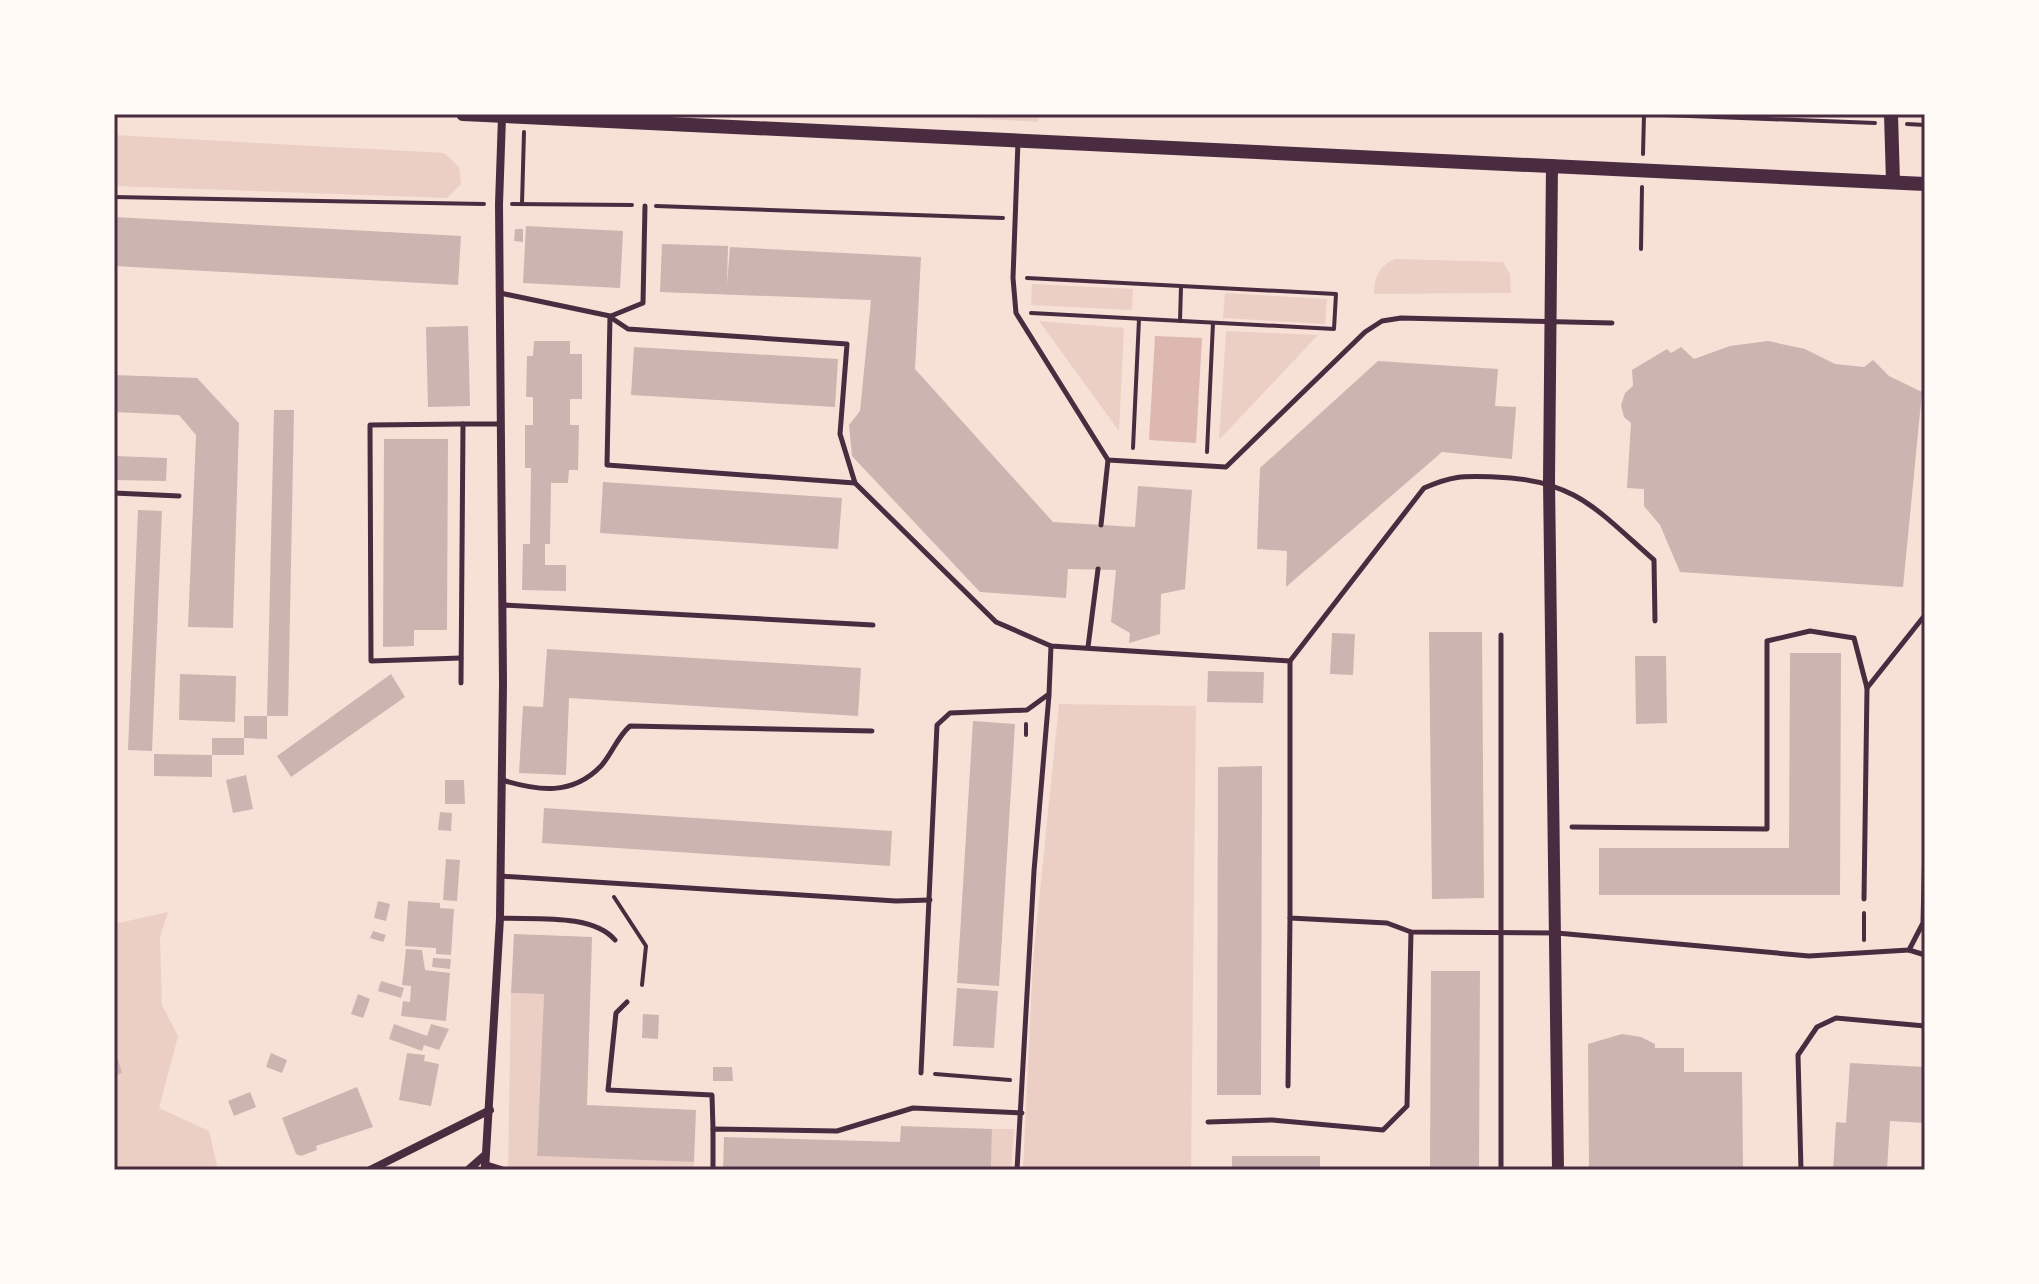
<svg xmlns="http://www.w3.org/2000/svg" width="2039" height="1284" viewBox="0 0 2039 1284" font-family="'Source Serif 4',serif">
  <style>
    .green { fill: #ebcfc5 }
    .water { fill: #dcb8b0 }
    .building { fill: #ccb4b1 }
    .lines { fill: none; stroke-linecap: round; stroke-linejoin: round }
    .path { stroke: #4a2c40; stroke-width: 4 }
    .service { stroke: #4a2c40; stroke-width: 5 }
    .minor { stroke: #4a2c40; stroke-width: 8 }
    .tertiary { stroke: #4a2c40; stroke-width: 12 }
    .secondary { stroke: #4a2c40; stroke-width: 14 }
    .primary { stroke: #4a2c40; stroke-width: 14 }
    .neatline { fill: none; stroke: #4a2c40; stroke-width: 3 }
  </style>
  <rect width="100%" height="100%" fill="#f7e1d7"/>
  <g class="green">
    <polygon points="903,114 1039,114 1038,122"/>
    <polygon points="114,135 444,153 459,167 461,184 447,198 114,186"/>
    <path d="M 1395,259 L 1503,262 L 1510,274 L 1511,293 L 1374,294 C 1374,277 1379,266 1395,259 Z"/>
    <polygon points="1032,284 1133,289 1132,310 1031,305"/>
    <polygon points="1225,293 1327,299 1325,324 1223,318"/>
    <polygon points="1039,321 1124,328 1119,431"/>
    <polygon points="1226,331 1318,335 1219,440"/>
    <polygon points="1059,704 1196,706 1191,1170 1023,1170 1033,960"/>
    <polygon points="168,912 160,937 162,1005 178,1036 159,1108 209,1131 218,1170 121,1170 114,1163 114,924"/>
    <polygon points="511,993 544,994 537,1156 694,1162 694,1170 508,1170"/>
    <polygon points="992,1129 1014,1129 1011,1170 991,1170"/>
  </g>
  <polygon class="water" points="1155,336 1202,338 1196,443 1149,440"/>
  <g class="building">
    <polygon points="114,217 461,236 458,285 114,266"/>
    <polygon points="526,226 623,231 620,288 523,283"/>
    <polygon points="515,229 523,229 523,242 514,241"/>
    <polygon points="662,244 728,246 727,285 730,247 921,257 915,369 1053,522 1135,527 1138,486 1192,490 1185,589 1161,594 1160,634 1129,643 1130,633 1111,622 1116,570 1068,569 1066,598 980,592 852,456 849,425 860,411 871,300 660,292"/>
    <polygon points="468,326 470,406 428,407 426,327"/>
    <polygon points="534,341 570,341 570,354 582,354 582,399 570,399 570,425 579,425 578,470 569,470 568,483 551,483 550,544 545,544 545,565 566,565 566,591 522,590 523,544 530,544 531,468 525,468 525,425 533,425 533,397 526,397 527,356 533,356"/>
    <polygon points="1768,341 1805,349 1835,364 1864,367 1873,360 1889,376 1922,392 1903,587 1680,572 1660,525 1644,506 1644,489 1627,488 1631,423 1624,417 1621,405 1625,393 1633,386 1632,370 1667,349 1671,353 1681,347 1694,359 1730,346"/>
    <polygon points="634,347 838,359 835,407 631,395"/>
    <polygon points="1378,361 1498,369 1495,406 1516,407 1512,459 1442,452 1286,587 1287,551 1257,549 1260,468"/>
    <polygon points="114,375 197,378 239,423 233,628 188,627 196,435 179,415 114,412"/>
    <polygon points="274,410 294,410 288,716 267,716"/>
    <polygon points="384,439 448,439 447,630 414,630 414,646 383,647"/>
    <polygon points="114,456 167,458 166,481 114,480"/>
    <polygon points="603,482 842,498 838,549 600,533"/>
    <polygon points="138,510 162,511 152,751 128,750"/>
    <polygon points="1429,632 1482,632 1484,898 1432,899"/>
    <polygon points="1332,633 1355,634 1353,675 1330,674"/>
    <polygon points="547,649 861,668 858,716 569,698 566,775 519,773 523,706 543,707"/>
    <polygon points="1790,653 1841,653 1840,895 1599,895 1599,848 1789,848"/>
    <polygon points="1635,656 1666,656 1667,723 1636,724"/>
    <polygon points="1208,671 1264,672 1263,703 1207,702"/>
    <polygon points="180,674 236,676 235,722 179,720"/>
    <polygon points="391,674 405,697 291,777 277,756"/>
    <polygon points="244,716 267,716 267,739 244,738"/>
    <polygon points="973,721 1015,724 999,986 957,983"/>
    <rect x="212" y="738" width="32" height="17"/>
    <polygon points="154,754 212,755 212,777 154,776"/>
    <polygon points="1262,766 1261,1095 1217,1095 1218,767"/>
    <polygon points="246,775 253,809 233,813 226,780"/>
    <polygon points="445,780 464,780 465,804 445,804"/>
    <polygon points="544,808 892,831 890,866 542,843"/>
    <polygon points="440,812 452,813 451,831 438,830"/>
    <polygon points="446,859 460,860 457,901 443,900"/>
    <polygon points="378,901 390,904 386,921 374,918"/>
    <polygon points="408,901 440,903 440,908 454,909 451,955 436,954 436,948 405,946"/>
    <polygon points="373,931 386,935 383,942 370,938"/>
    <polygon points="514,934 592,937 587,1105 696,1110 694,1162 537,1156 544,994 511,993"/>
    <polygon points="406,949 422,950 425,970 450,973 446,1021 401,1016 403,1001 410,1002 411,986 402,985"/>
    <polygon points="433,958 451,959 450,969 432,967"/>
    <polygon points="1431,971 1480,971 1479,1170 1430,1170"/>
    <polygon points="381,981 404,988 401,998 378,991"/>
    <polygon points="957,988 998,991 994,1048 953,1046"/>
    <polygon points="358,994 370,999 363,1018 351,1014"/>
    <polygon points="643,1014 659,1015 658,1039 642,1038"/>
    <polygon points="394,1024 427,1036 431,1024 449,1029 439,1050 424,1045 422,1051 389,1039"/>
    <polygon points="1622,1034 1641,1037 1655,1044 1655,1048 1684,1048 1684,1072 1742,1072 1743,1170 1589,1170 1588,1044"/>
    <polygon points="114,1047 122,1073 114,1076"/>
    <polygon points="271,1053 287,1060 282,1073 266,1067"/>
    <polygon points="407,1053 425,1055 424,1061 439,1064 431,1106 399,1100"/>
    <polygon points="1850,1063 1925,1067 1925,1123 1890,1121 1887,1170 1833,1170 1836,1122 1846,1123"/>
    <polygon points="713,1067 732,1067 733,1081 713,1081"/>
    <polygon points="357,1087 373,1127 316,1146 317,1150 301,1156 296,1154 282,1118"/>
    <polygon points="250,1092 256,1107 234,1116 228,1101"/>
    <polygon points="901,1126 992,1129 991,1170 723,1170 724,1137 900,1142"/>
    <rect x="1232" y="1156" width="88" height="14"/>
  </g>
  <g class="lines">
    <g class="path">
      <polyline points="1637,114 1875,123"/>
      <polyline points="1907,124 1925,125"/>
      <polyline points="1643,154 1644,115"/>
      <polyline points="114,197 484,204"/>
      <polyline points="512,204 632,205"/>
      <polyline points="522,204 524,132"/>
      <polyline points="656,206 1003,218"/>
      <polyline points="1641,249 1642,187"/>
      <polyline points="1027,278 1336,294 1334,329 1031,313"/>
      <polyline points="1180,321 1181,287"/>
      <polyline points="1133,448 1139,319"/>
      <polyline points="1207,452 1213,323"/>
      <polyline points="1026,735 1026,724"/>
      <polyline points="614,897 646,946 642,985"/>
      <polyline points="1864,940 1864,913"/>
      <polyline points="935,1074 1010,1080"/>
    </g>
    <g class="service">
      <polyline points="1018,141 1013,278 1016,313 1108,460 1226,467 1365,332 1382,321 1401,318 1612,323"/>
      <path d="M 500,293 L 610,316 L 607,465 L 855,483 L 996,622 L 1051,646 L 1290,661 L 1424,488 C 1454,475 1463,476 1495,477 C 1575,479 1598,511 1654,560 L 1655,621"/>
      <polyline points="611,316 643,303 645,206"/>
      <polyline points="610,317 628,329 847,344 840,434 855,483"/>
      <polyline points="114,493 179,496"/>
      <polyline points="1101,525 1108,460"/>
      <polyline points="503,605 873,625"/>
      <polyline points="1088,647 1098,569"/>
      <polyline points="461,658 371,661 370,425 463,424"/>
      <polyline points="1290,661 1290,918 1387,923 1411,932 1557,933 1809,956 1909,950 1923,923 1925,840"/>
      <polyline points="461,683 463,424 500,424"/>
      <path d="M 502,780 C 538,791 572,796 601,766 C 612,754 617,737 630,726 L 872,731"/>
      <polyline points="114,797 114,831"/>
      <polyline points="1572,827 1767,829 1767,641 1810,631 1854,638 1867,688"/>
      <polyline points="500,876 896,901 930,900"/>
      <polyline points="1864,899 1867,688 1925,615"/>
      <path d="M 500,918 C 533,920 592,913 615,940"/>
      <polyline points="1909,950 1925,955"/>
      <polyline points="627,1002 616,1013 608,1090 712,1095 713,1129"/>
      <polyline points="921,1073 937,725 950,713 1027,710 1049,694 1051,646"/>
      <polyline points="1288,1086 1290,918"/>
      <polyline points="1208,1122 1272,1120 1383,1130 1407,1106 1411,932"/>
      <polyline points="713,1170 713,1129 837,1131 913,1108 1022,1113"/>
      <polyline points="1017,1170 1034,871 1049,695"/>
      <polyline points="1501,1170 1501,635"/>
      <polyline points="1801,1170 1798,1055 1817,1027 1836,1018 1925,1026"/>
    </g>
    <g class="minor">
      <polyline points="485,1165 501,1170"/>
      <polyline points="370,1170 490,1110"/>
      <polyline points="468,1170 485,1155"/>
      <polyline points="485,1170 500,918 503,683 499,204 502,117"/>
    </g>
    <polyline class="tertiary" points="1552,165 1549,481 1558,1170"/>
    <polyline class="secondary" points="1891,114 1893,182"/>
    <polyline class="primary" points="463,114 1925,184"/>
  </g>
  <rect width="2039" height="1284" fill="none" stroke="#fffaf5" stroke-width="232"/>
  <rect x="116" y="116" width="1807" height="1052" class="neatline"/>
</svg>
